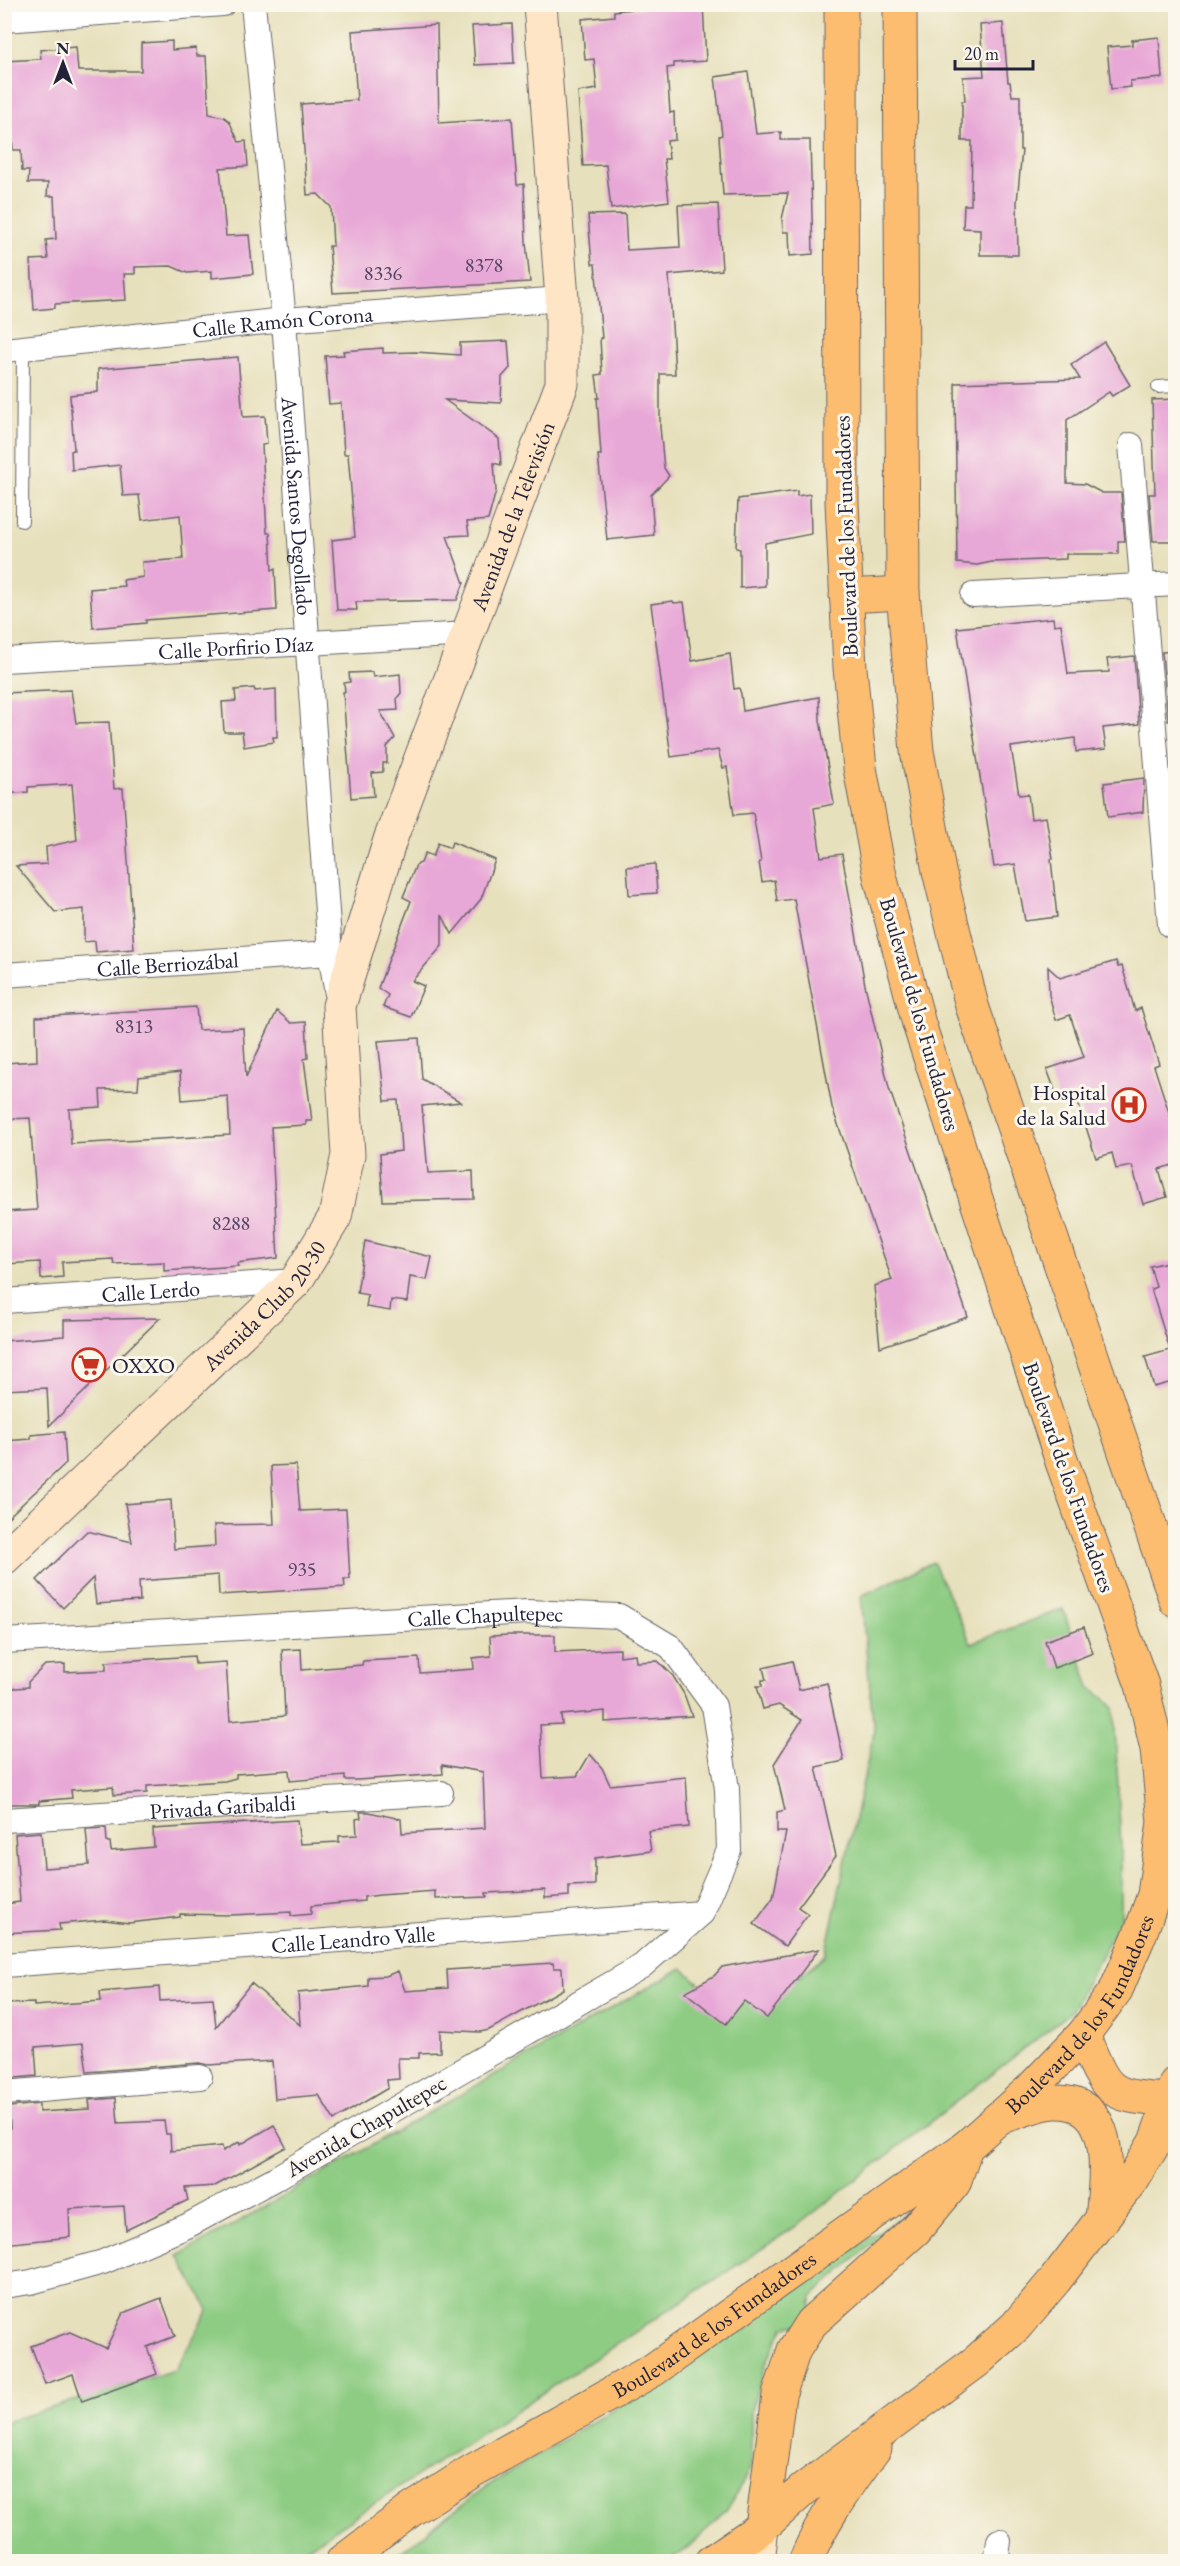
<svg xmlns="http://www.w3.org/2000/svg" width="1180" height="2566" viewBox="0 0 1180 2566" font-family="'EB Garamond',serif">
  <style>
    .green { fill: #8ecc83; stroke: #58775f; stroke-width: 1.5 }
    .building { fill: #e8a8d7; fill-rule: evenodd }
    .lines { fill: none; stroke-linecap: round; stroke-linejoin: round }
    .lane-casing { stroke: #676468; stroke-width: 14 }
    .street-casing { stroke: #676468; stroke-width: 26 }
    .secondary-casing { stroke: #676468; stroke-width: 35 }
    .primary-casing { stroke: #676468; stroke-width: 35 }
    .lane { stroke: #fff; stroke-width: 12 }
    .street { stroke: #fff; stroke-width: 24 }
    .secondary { stroke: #fee5c5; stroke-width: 33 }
    .primary { stroke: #fcbd6f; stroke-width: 33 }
    .labels { text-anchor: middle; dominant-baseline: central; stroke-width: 6; stroke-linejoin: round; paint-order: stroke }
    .number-label { font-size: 20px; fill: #544462 }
    .street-label { font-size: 22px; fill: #22223b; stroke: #fbf7ec }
    .poi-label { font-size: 22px; fill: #22223b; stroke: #fbf7ec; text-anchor: end }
  </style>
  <rect width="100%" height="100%" fill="#fbf7ec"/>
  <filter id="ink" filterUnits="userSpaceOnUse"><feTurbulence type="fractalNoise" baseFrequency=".0167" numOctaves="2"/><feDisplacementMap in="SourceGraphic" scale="12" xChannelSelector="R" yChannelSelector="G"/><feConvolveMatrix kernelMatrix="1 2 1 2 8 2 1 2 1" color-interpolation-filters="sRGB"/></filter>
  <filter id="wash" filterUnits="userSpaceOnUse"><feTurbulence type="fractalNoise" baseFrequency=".008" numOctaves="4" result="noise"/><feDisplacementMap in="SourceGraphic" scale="24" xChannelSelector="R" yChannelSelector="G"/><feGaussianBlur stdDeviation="1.35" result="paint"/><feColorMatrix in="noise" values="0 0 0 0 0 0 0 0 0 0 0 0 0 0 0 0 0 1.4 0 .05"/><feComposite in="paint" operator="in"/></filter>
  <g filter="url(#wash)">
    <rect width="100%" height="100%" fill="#e7e0bc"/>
    <g class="green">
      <polygon points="933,1562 971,1643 1063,1609 1090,1687 1114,1707 1121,1848 1121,1919 1070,2013 798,2225 287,2561 5,2562 5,2422 175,2370 209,2310 178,2256 682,1968 715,1997 773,1997 825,1955 874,1732 861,1596"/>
      <polygon points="906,2213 812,2297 811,2323 785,2326 766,2363 751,2410 751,2467 728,2508 697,2540 670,2561 388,2562 484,2488 647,2388 760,2313"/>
    </g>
    <g id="blocks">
      <g class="building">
        <polygon points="679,4 703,4 706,61 674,63 674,67 667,68 670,113 674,112 675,140 667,141 669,159 664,159 669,201 611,209 606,165 583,166 578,92 597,89 594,59 585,60 582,19 614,16 614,11"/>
        <polygon points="1003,23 1008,82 1010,82 1012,96 1020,96 1020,150 1022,150 1017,202 1018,255 980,255 980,229 963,228 964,205 971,205 972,141 962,141 962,101 965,101 963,77 984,76 980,25"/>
        <polygon points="512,24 514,63 475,65 472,26"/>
        <polygon points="437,25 439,123 512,118 517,185 524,184 526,242 530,282 333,293 329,246 333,246 331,207 318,194 307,195 301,104 357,100 352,31"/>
        <polygon points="1159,37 1162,78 1130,81 1131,87 1111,89 1107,47 1132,45 1132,40"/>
        <polygon points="172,41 172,50 196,48 197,56 206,56 209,114 224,117 229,121 239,142 246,141 248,166 220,168 226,236 249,235 253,274 212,278 212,271 187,273 171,266 135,267 135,274 124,274 126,300 55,304 55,308 34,310 31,260 48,259 46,240 56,239 54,196 47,196 48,183 28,183 29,171 22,171 21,150 13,150 10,109 4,109 4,61 41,59 40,50 76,47 78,71 141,71 141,43"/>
        <polygon points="748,72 756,134 781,132 781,140 810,140 813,254 790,256 789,232 783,232 782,219 788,193 723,195 719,136 722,135 715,77"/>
        <polygon points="718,204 722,270 669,275 675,374 660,374 660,427 664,468 669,476 651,495 654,535 607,540 598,455 601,455 597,398 599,398 596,375 602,374 600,338 602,338 595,264 592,264 588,215 625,214 627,250 680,247 678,205"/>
        <polygon points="508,341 510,368 502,377 501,403 445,400 499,439 501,465 494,463 496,491 488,520 467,522 469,535 447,536 464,583 457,600 356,602 357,610 337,610 332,540 355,537 348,454 344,454 341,403 329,404 325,356 344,355 343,351 383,348 383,353 415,352 460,355 460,343"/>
        <polygon points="1104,342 1130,385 1112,396 1109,392 1067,420 1067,483 1085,484 1102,493 1121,493 1125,541 1118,541 1118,554 1066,554 1066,559 992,562 977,565 957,563 955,383 1080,379 1071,365"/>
        <polygon points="238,357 243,417 265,416 267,444 262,445 267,533 270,533 272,570 275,569 277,610 146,620 146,623 93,628 90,589 124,586 123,580 143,577 142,562 183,559 180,515 142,520 139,495 123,496 120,465 72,470 71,451 74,450 70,395 98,392 98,369"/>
        <polygon points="1176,399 1176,541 1153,541 1149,494 1155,494 1152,400"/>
        <polygon points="797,491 797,496 810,494 811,534 765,543 765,586 740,588 740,549 736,548 738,499"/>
        <polygon points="673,601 674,603 684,602 692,661 730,654 734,689 739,688 741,694 743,711 819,697 820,720 834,804 814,808 821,857 842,854 865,985 889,1088 968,1317 880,1347 874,1286 892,1280 832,1107 794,899 777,901 774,880 762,882 759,862 761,862 753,813 734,815 727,767 723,768 718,750 671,757 651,604"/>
        <polygon points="1053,618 1054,625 1061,624 1068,674 1109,672 1107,659 1134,656 1139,724 1103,728 1106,749 1076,752 1075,738 1011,747 1019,795 1028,794 1031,819 1046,817 1053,859 1051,859 1057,917 1025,921 1015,864 994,867 957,628"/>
        <polygon points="1176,651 1176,720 1168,721 1162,652"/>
        <polygon points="372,672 373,677 400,674 401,693 397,698 398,710 380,711 395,738 387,747 387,763 383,763 383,772 372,773 374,796 351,798 343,692 345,692 344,683 350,682 349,673"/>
        <polygon points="254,688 255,691 276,689 277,737 273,737 274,742 244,747 242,732 224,732 222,702 236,701 235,690"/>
        <polygon points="71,690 76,723 109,722 114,789 123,788 134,949 96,952 95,941 84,942 84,909 55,912 16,866 47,864 46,847 77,840 72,784 28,787 28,792 4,794 4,693"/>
        <polygon points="1144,778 1143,812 1108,817 1104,783"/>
        <polygon points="452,842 495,860 481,899 452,934 442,915 442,946 412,981 424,986 411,1017 383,1007 388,995 378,988 411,901 403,897 416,865 421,863 425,853 433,856 438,843 450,848"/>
        <polygon points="655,864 657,893 629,895 627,867"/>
        <polygon points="1116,961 1118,967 1122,966 1135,1011 1141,1008 1159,1064 1154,1066 1176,1134 1176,1164 1159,1169 1167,1197 1143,1204 1132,1166 1116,1169 1112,1153 1096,1158 1075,1093 1058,1099 1047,1069 1084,1057 1070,1015 1056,1020 1049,995 1048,967 1060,978"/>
        <path d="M 196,1007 L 198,1030 L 243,1028 L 246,1077 L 277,1011 L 291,1023 L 306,1022 L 308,1058 L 304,1059 L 312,1121 L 306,1121 L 306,1125 L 271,1127 L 278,1258 L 237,1263 L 238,1266 L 164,1271 L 164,1262 L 114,1264 L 113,1259 L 62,1262 L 63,1277 L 41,1279 L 40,1262 L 4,1264 L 4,1212 L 37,1210 L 30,1118 L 8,1119 L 8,1113 L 4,1113 L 5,1063 L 37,1061 L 36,1017 ZM 180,1072 L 182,1100 L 228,1096 L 230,1135 L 71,1144 L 69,1109 L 101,1107 L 100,1090 L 138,1089 L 139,1077 Z"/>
        <polygon points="419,1038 422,1079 461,1102 422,1106 428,1173 473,1171 474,1199 383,1201 380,1154 401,1151 398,1100 385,1101 378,1041"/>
        <polygon points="365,1241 432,1257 427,1280 410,1277 407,1302 391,1300 390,1311 366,1307 368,1295 357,1293"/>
        <polygon points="1176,1260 1176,1381 1154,1387 1145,1357 1170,1350 1151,1289 1156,1287 1150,1266"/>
        <polygon points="160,1318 49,1426 47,1388 4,1390 4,1341 64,1336 64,1320"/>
        <polygon points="64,1432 66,1463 4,1521 4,1441 31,1439 31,1435"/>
        <polygon points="296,1465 300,1511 346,1509 350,1579 344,1579 345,1587 219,1595 218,1575 139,1581 140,1601 96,1604 93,1578 63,1608 37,1580 87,1531 132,1542 125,1504 171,1500 174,1549 215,1546 214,1525 274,1524 271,1466"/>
        <polygon points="1084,1627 1093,1653 1054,1668 1045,1641"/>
        <polygon points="509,1635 555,1635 555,1652 620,1649 620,1656 635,1654 636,1662 658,1661 673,1676 684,1694 692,1716 605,1722 605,1711 561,1715 562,1724 540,1725 543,1778 577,1776 590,1754 602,1768 610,1785 686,1777 689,1827 648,1831 651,1851 595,1858 595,1885 569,1886 569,1896 545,1898 545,1890 486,1893 487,1897 435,1899 435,1891 380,1895 364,1897 364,1901 311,1906 311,1914 291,1916 291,1912 231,1915 180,1914 180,1917 129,1923 105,1920 59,1924 60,1930 4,1933 4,1904 20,1902 15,1834 41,1832 44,1868 89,1865 86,1829 106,1828 107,1842 110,1842 111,1851 154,1847 153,1829 297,1820 300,1844 339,1842 339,1836 357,1835 356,1819 361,1818 360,1812 369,1812 401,1819 402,1833 485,1828 483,1772 442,1765 443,1774 357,1780 345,1780 345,1776 290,1781 289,1770 236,1774 236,1778 225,1781 147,1786 147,1793 114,1795 113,1787 71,1790 72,1798 39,1801 39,1804 4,1804 4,1689 28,1687 28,1682 45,1665 65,1664 65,1672 106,1670 106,1662 194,1656 195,1664 226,1662 230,1721 285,1716 282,1650 301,1649 302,1670 362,1665 363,1661 419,1658 420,1673 474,1669 473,1658 491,1656 490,1636"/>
        <polygon points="792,1661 799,1690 827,1683 844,1761 816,1767 836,1856 798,1907 808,1914 785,1946 754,1924 773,1898 786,1832 777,1832 777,1812 785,1810 774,1764 802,1720 779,1705 763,1709 757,1686 762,1686 762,1680 766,1680 763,1668"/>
        <polygon points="819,1949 767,2018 744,2001 726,2024 685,1992 714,1976 722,1967"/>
        <polygon points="553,1963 554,1968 562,1968 563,1989 489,2030 480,2032 440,2030 440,2052 419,2053 419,2058 398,2058 399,2079 387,2080 388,2088 334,2120 319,2095 275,2099 272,2061 208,2065 199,2063 87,2072 83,2043 35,2047 37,2076 4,2079 6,2004 34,2003 34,2006 101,2001 100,1992 159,1987 160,2001 213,1998 216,2027 251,1983 300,2025 298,1993 368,1986 368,1977 386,1976 398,1971 405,1991 448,1988 447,1970"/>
        <polygon points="116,2098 118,2123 164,2121 166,2134 170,2134 171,2151 222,2146 223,2151 239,2142 240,2145 274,2125 286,2147 215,2186 185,2188 188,2200 126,2230 124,2206 69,2209 70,2237 4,2244 4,2128 10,2128 9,2107 39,2104 39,2112 90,2109 89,2100"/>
        <polygon points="161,2298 175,2336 147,2347 157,2374 82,2401 73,2374 45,2384 31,2346 70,2332 106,2348 123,2313"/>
      </g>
    </g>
  </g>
  <g filter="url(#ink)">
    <use href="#blocks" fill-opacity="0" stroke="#676468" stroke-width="1.5"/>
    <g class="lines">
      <defs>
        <g id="lane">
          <polyline points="1158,387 1176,386"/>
          <polyline points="22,521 23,349"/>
        </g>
        <g id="street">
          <path id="s1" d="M 253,4 L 284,320 L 330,953 L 338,1000"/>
          <polyline points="4,20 223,4"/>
          <path id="s2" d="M 4,350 L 284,320 L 562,299"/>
          <polyline points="1131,445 1170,925"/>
          <polyline points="973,595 1176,584"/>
          <path id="s3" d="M 4,660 L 469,634"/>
          <path id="s4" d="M 4,975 L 330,953"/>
          <path id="s5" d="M 4,1301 L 296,1281"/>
          <path id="s6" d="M 4,1641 L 528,1612 L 619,1616 L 671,1647 L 714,1706 L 727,1789 L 729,1850 L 702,1913 L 642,1966 L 274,2179 L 187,2226 L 103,2262 L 31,2282 L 4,2286"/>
          <path id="s7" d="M 4,1820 L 441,1793"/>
          <path id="s8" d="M 4,1965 L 702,1913"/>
          <polyline points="4,2093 200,2077"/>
          <polyline points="996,2562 999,2541"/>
        </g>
        <g id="secondary">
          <path id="s9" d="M 4,1558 L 296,1281 L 335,1217 L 348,1155 L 339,1006 L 390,840 L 562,384 L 562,299 L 540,4"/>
          <polyline points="758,2562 762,2527"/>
        </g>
        <g id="primary">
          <polyline points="900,4 903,593 917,751 939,871 972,1006 1176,1601"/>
          <polyline points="846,596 903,593"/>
          <path d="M 1083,2035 C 1107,2092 1106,2097 1170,2100"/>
          <path d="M 1007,2115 C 1022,2111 1040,2102 1056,2102 C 1119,2101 1105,2179 1102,2221"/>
          <polyline points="762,2527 779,2395 794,2350 811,2323 915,2230 954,2183 966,2147"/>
          <path id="s10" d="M 342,2562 L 411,2510 L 472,2471 L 653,2370 L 966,2147 L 1031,2089 L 1083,2035 L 1116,1990 L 1140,1934 L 1154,1895 L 1164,1822 L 1157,1749 L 1142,1685 L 1062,1462 L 919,1024 L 880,876 L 860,768 L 850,668 L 842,502 L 841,4"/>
          <polyline points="711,2562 762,2527 803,2490 977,2361 1016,2326 1055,2280 1134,2177 1155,2142 1176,2083"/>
          <path d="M 805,2562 C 822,2520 848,2485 875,2448"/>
        </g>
      </defs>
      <use href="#lane" class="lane-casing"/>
      <use href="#street" class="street-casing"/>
      <use href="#secondary" class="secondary-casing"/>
      <use href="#primary" class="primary-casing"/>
      <use href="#lane" class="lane"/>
      <use href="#street" class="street"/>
      <use href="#secondary" class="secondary"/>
      <use href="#primary" class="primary"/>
    </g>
  </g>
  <defs>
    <symbol id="hospital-ring" viewBox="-11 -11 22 22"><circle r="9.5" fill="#fbf7ec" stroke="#c8321e" stroke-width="1.5"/><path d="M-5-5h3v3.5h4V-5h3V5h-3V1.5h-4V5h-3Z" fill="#c8321e"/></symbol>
    <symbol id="supermarket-ring" viewBox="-11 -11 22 22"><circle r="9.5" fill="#fbf7ec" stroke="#c8321e" stroke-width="1.5"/><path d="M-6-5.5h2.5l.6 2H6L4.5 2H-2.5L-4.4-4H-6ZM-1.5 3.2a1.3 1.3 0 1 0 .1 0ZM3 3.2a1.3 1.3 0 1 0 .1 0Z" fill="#c8321e"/></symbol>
  </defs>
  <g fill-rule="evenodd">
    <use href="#hospital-ring" x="1110" y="1086" width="38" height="38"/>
    <use href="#supermarket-ring" x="70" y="1346" width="38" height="38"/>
  </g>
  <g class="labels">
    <g class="number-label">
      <text x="484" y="265">8378</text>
      <text x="383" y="273">8336</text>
      <text x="134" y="1026">8313</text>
      <text x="231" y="1223">8288</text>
      <text x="302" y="1569">935</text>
    </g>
    <g class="street-label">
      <text stroke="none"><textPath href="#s2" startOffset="280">Calle Ramón Corona</textPath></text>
      <text stroke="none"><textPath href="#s1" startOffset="504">Avenida Santos Degollado</textPath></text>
      <text stroke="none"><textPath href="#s9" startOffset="1210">Avenida de la Televisión</textPath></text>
      <text transform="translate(846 536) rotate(-92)">Boulevard de los Fundadores</text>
      <text stroke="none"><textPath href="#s3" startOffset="232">Calle Porfirio Díaz</textPath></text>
      <text stroke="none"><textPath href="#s4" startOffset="164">Calle Berriozábal</textPath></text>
      <text transform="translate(920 1014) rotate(74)">Boulevard de los Fundadores</text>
      <text stroke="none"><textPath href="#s5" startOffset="147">Calle Lerdo</textPath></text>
      <text stroke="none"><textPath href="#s9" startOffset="363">Avenida Club 20-30</textPath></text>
      <text transform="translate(1069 1477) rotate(71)">Boulevard de los Fundadores</text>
      <text stroke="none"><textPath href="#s6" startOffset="482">Calle Chapultepec</textPath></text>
      <text stroke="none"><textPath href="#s7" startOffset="219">Privada Garibaldi</textPath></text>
      <text stroke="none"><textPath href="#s8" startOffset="350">Calle Leandro Valle</textPath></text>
      <text stroke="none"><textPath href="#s10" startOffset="928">Boulevard de los Fundadores</textPath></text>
      <text transform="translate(366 2126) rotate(-30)">Avenida Chapultepec</text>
      <text stroke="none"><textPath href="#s10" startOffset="442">Boulevard de los Fundadores</textPath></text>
    </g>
    <g class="poi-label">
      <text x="1106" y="1092">Hospital<tspan x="1106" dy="25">de la Salud</tspan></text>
      <text x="112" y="1365" text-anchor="start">OXXO</text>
    </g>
  </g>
  <rect width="1180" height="2566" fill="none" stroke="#fbf7ec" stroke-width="24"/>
  <g transform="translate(63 63)" stroke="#fbf7ec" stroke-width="4.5" paint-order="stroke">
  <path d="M0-4.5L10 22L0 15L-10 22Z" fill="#22223b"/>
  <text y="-9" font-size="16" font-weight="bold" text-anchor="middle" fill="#22223b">N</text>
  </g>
  <path d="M955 60v9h78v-9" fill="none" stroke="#22223b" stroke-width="3"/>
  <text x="964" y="60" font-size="18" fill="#22223b" stroke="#fbf7ec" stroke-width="4.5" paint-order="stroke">20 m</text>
</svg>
